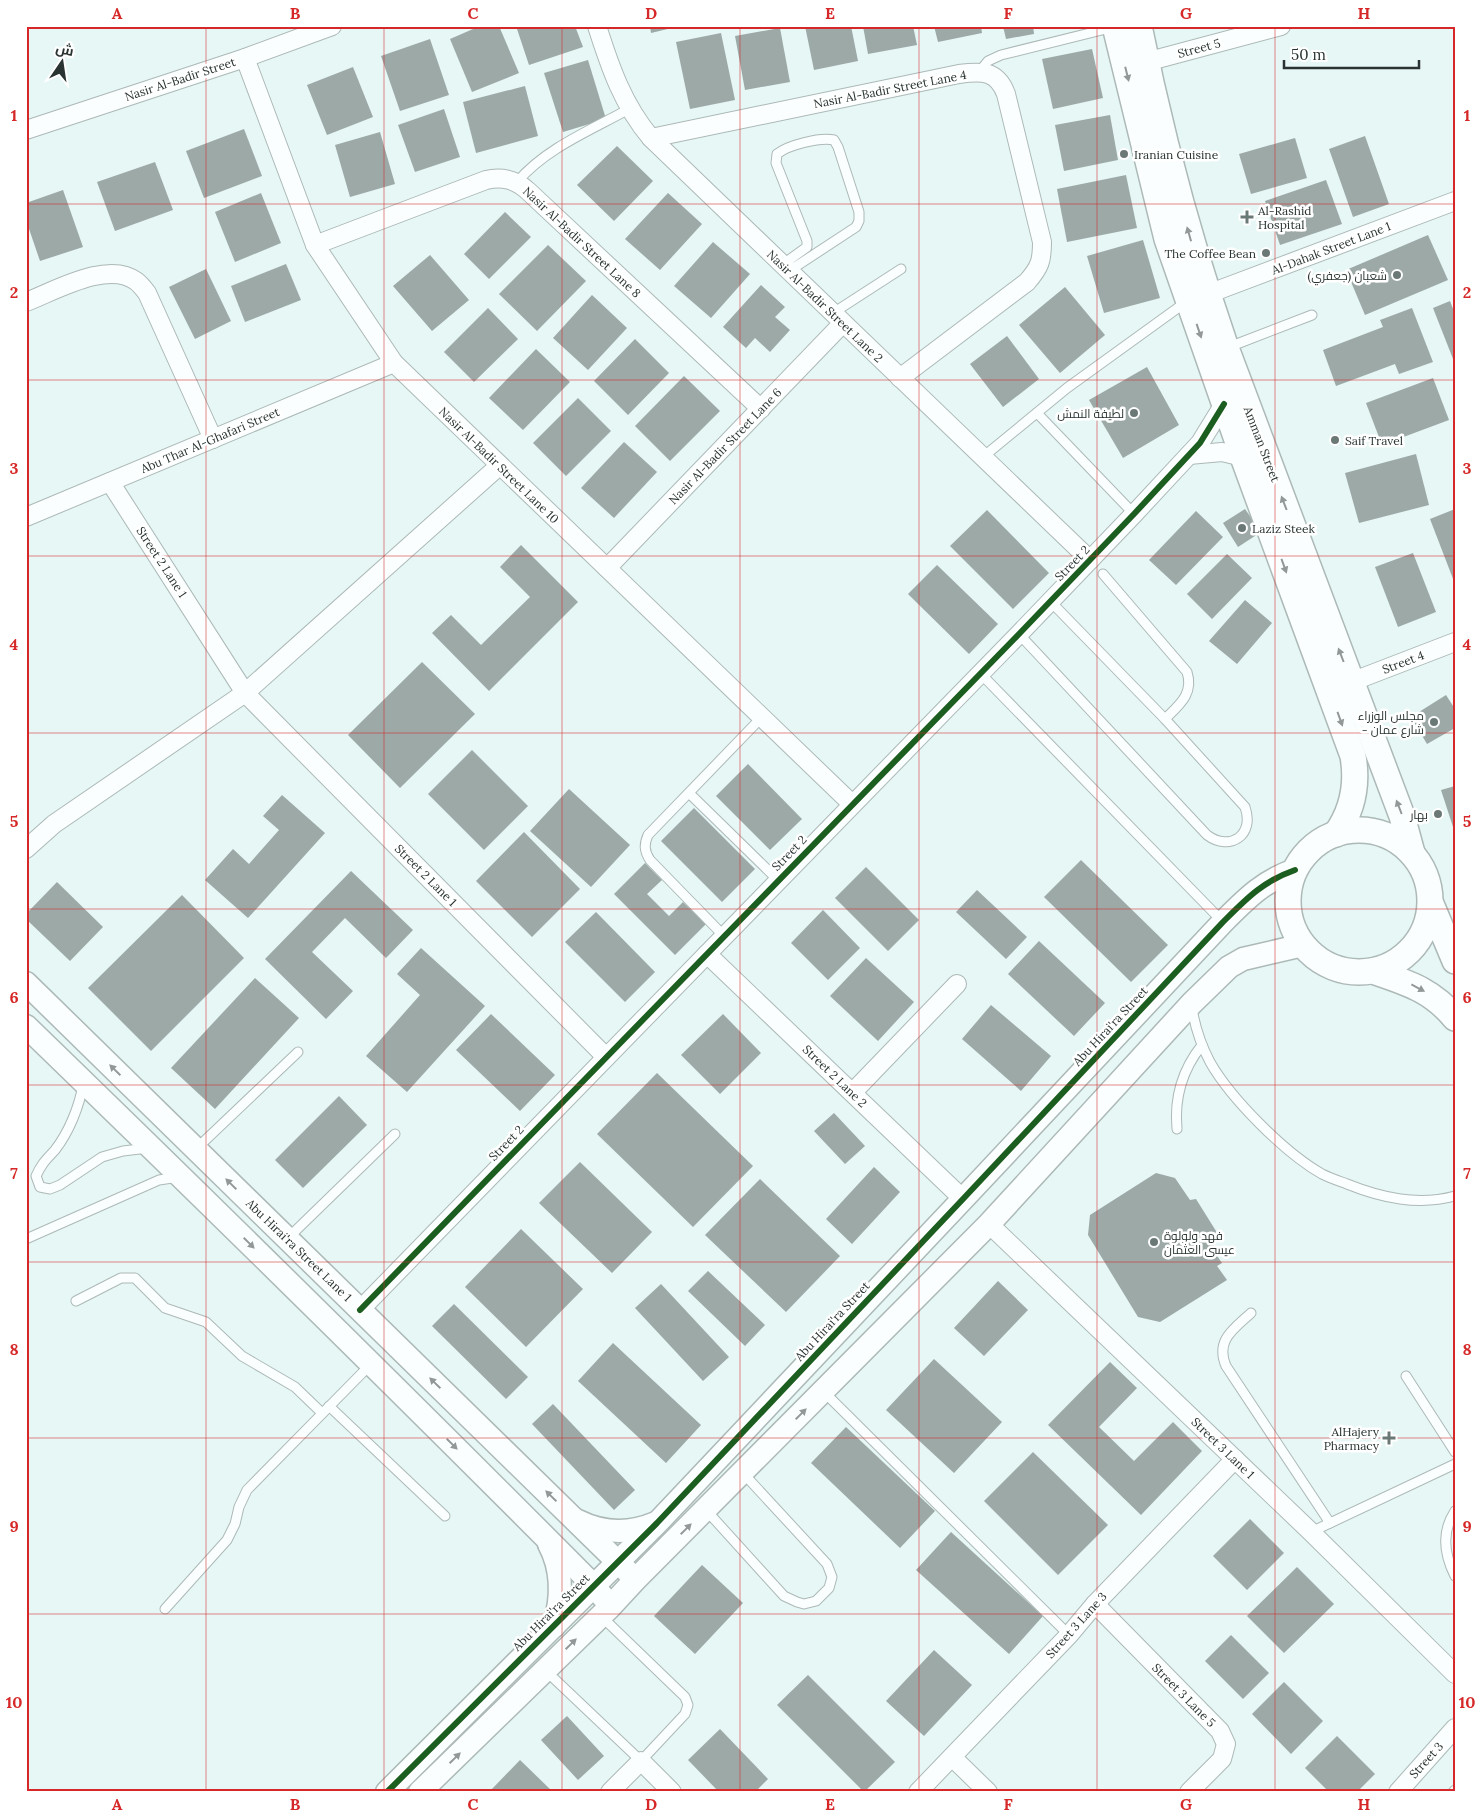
<svg xmlns="http://www.w3.org/2000/svg" width="1481" height="1818" viewBox="0 0 1481 1818" font-family="Lora,Cairo,serif">
  <style>
    .building { fill: #9ca9a7 }
    .lines { fill: none; stroke-linecap: round; stroke-linejoin: round }
    .service-casing { stroke: #acb9b7; stroke-width: 11 }
    .minor-casing { stroke: #acb9b7; stroke-width: 20 }
    .tertiary-casing { stroke: #acb9b7; stroke-width: 25 }
    .secondary-casing { stroke: #acb9b7; stroke-width: 28 }
    .service { stroke: #fbfefe; stroke-width: 9 }
    .minor { stroke: #fbfefe; stroke-width: 18 }
    .tertiary { stroke: #fbfefe; stroke-width: 22 }
    .secondary { stroke: #fbfefe; stroke-width: 25 }
    .cycleway-casing { stroke: #fff; stroke-width: 9 }
    .cycleway { stroke: #1b5e20; stroke-width: 6 }
    .oneway { fill: #929898 }
    .grid { fill: none; stroke: #d62828; stroke-width: 1; stroke-opacity: 0.55 }
    .poi-dot { fill: #6a7876; stroke: #fff; stroke-width: 2 }
    .labels { text-anchor: middle; dominant-baseline: central; stroke-width: 5; stroke-linejoin: round; paint-order: stroke }
    .street-label { font-size: 12px; fill: #283332; stroke: #fff }
    .poi-label { font-size: 12px; fill: #283332; stroke: #fff; text-anchor: end }
    .neatline { fill: none; stroke: #d62828; stroke-width: 2 }
    .grid-label { font-size: 16px; text-anchor: middle; font-weight: bold; fill: #d62828 }
  </style>
  <rect width="100%" height="100%" fill="#e6f7f5"/>
  <g class="building">
    <polygon points="480,26 499,26 519,73 472,92 450,39"/>
    <polygon points="516,26 575,26 583,47 529,65"/>
    <polygon points="650,26 676,26 676,27 651,33"/>
    <polygon points="805,26 851,26 858,61 814,70"/>
    <polygon points="863,26 913,26 917,45 868,54"/>
    <polygon points="934,26 981,26 982,33 938,42"/>
    <polygon points="1003,26 1033,26 1034,34 1006,39"/>
    <polygon points="780,28 790,82 745,90 735,36"/>
    <polygon points="721,33 735,100 690,109 676,42"/>
    <polygon points="430,39 449,95 400,111 381,56"/>
    <polygon points="1092,49 1103,98 1053,109 1042,59"/>
    <polygon points="588,60 606,119 563,132 544,73"/>
    <polygon points="353,67 373,117 327,135 307,85"/>
    <polygon points="525,86 538,136 476,153 463,102"/>
    <polygon points="444,109 460,157 415,172 398,125"/>
    <polygon points="1110,115 1118,160 1064,171 1055,125"/>
    <polygon points="244,129 262,176 204,198 186,151"/>
    <polygon points="380,132 395,184 350,197 335,145"/>
    <polygon points="1365,136 1389,204 1353,217 1329,149"/>
    <polygon points="1295,138 1307,178 1251,194 1239,154"/>
    <polygon points="617,146 653,181 614,221 577,185"/>
    <polygon points="155,162 173,210 115,231 97,182"/>
    <polygon points="1126,175 1137,228 1067,242 1057,189"/>
    <polygon points="1326,180 1342,224 1280,245 1265,201"/>
    <polygon points="63,190 83,247 40,261 26,220 26,203"/>
    <polygon points="261,193 281,243 235,262 215,212"/>
    <polygon points="668,193 702,224 660,270 625,239"/>
    <polygon points="505,212 531,237 489,279 464,254"/>
    <polygon points="1428,235 1448,280 1365,315 1346,270"/>
    <polygon points="1143,240 1160,298 1104,313 1087,256"/>
    <polygon points="713,242 750,274 711,318 674,286"/>
    <polygon points="548,245 586,281 537,331 499,294"/>
    <polygon points="430,255 469,300 432,331 393,286"/>
    <polygon points="286,264 301,300 245,322 231,286"/>
    <polygon points="206,269 231,321 195,339 169,287"/>
    <polygon points="761,285 785,307 775,317 790,330 770,352 755,338 746,348 723,327"/>
    <polygon points="1065,287 1105,335 1060,373 1019,325"/>
    <polygon points="592,295 627,328 588,370 553,338"/>
    <polygon points="1450,301 1455,314 1455,364 1433,308"/>
    <polygon points="488,308 518,339 474,382 444,352"/>
    <polygon points="1412,308 1433,362 1399,374 1395,364 1336,386 1323,350 1383,327 1380,320"/>
    <polygon points="1007,336 1039,379 1003,407 970,364"/>
    <polygon points="635,339 669,373 628,415 594,381"/>
    <polygon points="536,349 570,382 523,430 489,398"/>
    <polygon points="1147,367 1179,425 1123,458 1089,400"/>
    <polygon points="684,376 720,411 670,461 635,426"/>
    <polygon points="1433,378 1449,420 1382,445 1366,403"/>
    <polygon points="578,398 611,431 566,476 533,443"/>
    <polygon points="624,442 657,472 614,518 581,488"/>
    <polygon points="1416,454 1429,505 1359,523 1345,473"/>
    <polygon points="1245,509 1261,532 1238,547 1223,523"/>
    <polygon points="1455,509 1455,584 1430,519"/>
    <polygon points="987,510 1049,573 1013,609 950,546"/>
    <polygon points="1196,511 1223,537 1176,585 1149,560"/>
    <polygon points="521,545 578,602 489,691 432,633 451,615 481,645 530,597 500,567"/>
    <polygon points="1413,553 1436,612 1398,627 1375,567"/>
    <polygon points="1227,554 1252,578 1212,619 1187,594"/>
    <polygon points="937,565 998,624 969,654 908,594"/>
    <polygon points="1245,600 1272,623 1237,664 1209,641"/>
    <polygon points="422,662 475,714 400,788 348,735"/>
    <polygon points="1446,695 1455,709 1455,728 1427,744 1411,717"/>
    <polygon points="472,750 528,806 484,850 428,794"/>
    <polygon points="748,764 802,819 770,850 716,796"/>
    <polygon points="1455,786 1455,830 1454,830 1441,790"/>
    <polygon points="569,789 630,845 591,887 530,831"/>
    <polygon points="282,795 325,833 248,918 205,880 233,849 249,864 279,830 263,816"/>
    <polygon points="694,808 755,869 722,902 661,841"/>
    <polygon points="524,832 580,889 532,937 476,881"/>
    <polygon points="1081,860 1168,945 1131,982 1044,897"/>
    <polygon points="645,863 662,880 647,894 669,916 683,902 706,924 675,955 614,894"/>
    <polygon points="866,867 919,920 888,951 835,898"/>
    <polygon points="351,871 413,930 386,958 345,918 312,952 353,991 326,1019 265,959"/>
    <polygon points="57,882 103,927 70,961 26,919 26,914"/>
    <polygon points="977,890 1027,937 1006,959 956,912"/>
    <polygon points="182,895 244,958 151,1051 88,988"/>
    <polygon points="823,910 860,948 828,980 791,943"/>
    <polygon points="596,912 655,972 625,1002 565,942"/>
    <polygon points="1039,941 1105,1003 1074,1036 1008,974"/>
    <polygon points="421,948 485,1006 407,1092 366,1056 420,995 397,974"/>
    <polygon points="866,958 914,1002 878,1041 830,996"/>
    <polygon points="255,978 299,1018 215,1109 171,1068"/>
    <polygon points="991,1005 1051,1056 1021,1091 962,1039"/>
    <polygon points="491,1014 555,1075 520,1111 456,1050"/>
    <polygon points="723,1014 761,1053 720,1094 681,1055"/>
    <polygon points="657,1073 753,1166 693,1227 597,1134"/>
    <polygon points="339,1096 367,1125 303,1188 275,1160"/>
    <polygon points="834,1113 865,1146 845,1164 814,1131"/>
    <polygon points="580,1162 652,1232 612,1273 539,1203"/>
    <polygon points="874,1167 900,1192 852,1244 826,1219"/>
    <polygon points="1156,1173 1175,1178 1190,1200 1196,1199 1216,1231 1213,1250 1222,1263 1217,1266 1227,1280 1160,1322 1138,1317 1088,1235 1090,1215"/>
    <polygon points="760,1179 840,1256 786,1312 705,1235"/>
    <polygon points="521,1229 583,1289 526,1347 465,1287"/>
    <polygon points="708,1271 765,1325 745,1346 688,1291"/>
    <polygon points="998,1281 1028,1310 984,1356 954,1328"/>
    <polygon points="661,1284 729,1357 703,1381 635,1308"/>
    <polygon points="454,1304 528,1377 506,1399 432,1326"/>
    <polygon points="613,1343 701,1425 666,1463 578,1381"/>
    <polygon points="934,1359 1002,1422 954,1473 886,1410"/>
    <polygon points="1110,1362 1137,1388 1099,1427 1134,1461 1173,1422 1202,1451 1141,1515 1048,1425"/>
    <polygon points="553,1404 635,1490 614,1510 532,1424"/>
    <polygon points="846,1427 935,1511 900,1548 811,1463"/>
    <polygon points="1033,1452 1108,1525 1058,1575 984,1501"/>
    <polygon points="1250,1519 1284,1553 1247,1590 1213,1556"/>
    <polygon points="951,1532 1043,1616 1009,1654 916,1570"/>
    <polygon points="702,1565 743,1603 695,1654 654,1616"/>
    <polygon points="1297,1567 1334,1604 1284,1653 1247,1616"/>
    <polygon points="1231,1635 1269,1673 1243,1699 1205,1661"/>
    <polygon points="934,1650 972,1685 924,1736 886,1701"/>
    <polygon points="808,1675 895,1762 864,1792 777,1705"/>
    <polygon points="1284,1682 1323,1721 1291,1754 1252,1714"/>
    <polygon points="567,1716 604,1756 578,1780 541,1740"/>
    <polygon points="720,1729 768,1779 755,1792 719,1792 688,1760"/>
    <polygon points="1337,1736 1375,1774 1357,1792 1329,1792 1305,1768"/>
    <polygon points="520,1760 553,1792 489,1792"/>
  </g>
  <g class="lines">
    <defs>
      <g id="service">
        <polyline points="979,72 988,61 1001,55 1114,27"/>
        <path d="M 517,182 C 546,148 591,130 629,109"/>
        <path d="M 782,265 L 807,247 L 807,241 L 776,163 L 777,154 C 788,145 820,137 834,140 L 838,147 L 859,212 L 859,221 L 856,227 L 789,271"/>
        <polyline points="833,313 901,269"/>
        <polyline points="1229,347 1312,315"/>
        <polyline points="1037,413 1134,514"/>
        <polyline points="983,457 1067,388 1186,302"/>
        <path d="M 1103,574 L 1187,672 C 1194,694 1179,705 1165,719"/>
        <path d="M 1019,634 L 1207,835 C 1230,852 1255,835 1245,807 L 1165,719 L 1051,602"/>
        <polyline points="980,673 1223,922"/>
        <polyline points="689,793 778,880"/>
        <path d="M 724,936 L 650,860 C 644,851 644,844 648,835 L 762,717"/>
        <path d="M 1192,1008 C 1195,1027 1201,1045 1210,1062 C 1231,1099 1285,1153 1322,1174 C 1330,1178 1339,1181 1347,1184 C 1382,1198 1418,1206 1455,1196"/>
        <path d="M 83,1085 C 79,1107 69,1132 55,1150 C 46,1160 42,1163 36,1176 L 40,1187 L 50,1189 L 60,1185 L 102,1157 L 123,1151 L 148,1148"/>
        <path d="M 1177,1129 C 1174,1097 1182,1070 1202,1045"/>
        <polyline points="196,1149 298,1052"/>
        <polyline points="26,1239 159,1180 179,1177"/>
        <polyline points="287,1239 395,1134"/>
        <polyline points="76,1301 121,1278 135,1278 165,1308 206,1322 242,1356 295,1387 322,1413"/>
        <path d="M 1251,1313 C 1234,1329 1215,1340 1226,1366 L 1330,1523"/>
        <polyline points="1406,1376 1455,1452"/>
        <polyline points="824,1392 1069,1635"/>
        <polyline points="329,1406 445,1516"/>
        <polyline points="706,1510 784,1596 797,1602 804,1604 816,1601 829,1588 832,1577 827,1564 743,1473"/>
        <path d="M 1455,1511 C 1441,1532 1444,1554 1455,1576"/>
        <polyline points="1311,1532 1455,1464"/>
        <polyline points="165,1609 227,1540 235,1524 239,1507 247,1490 371,1364"/>
        <polyline points="545,1670 641,1761 685,1714 688,1705 685,1697 601,1616"/>
        <polyline points="1453,1792 1455,1790"/>
      </g>
      <g id="minor">
        <path d="M 597,26 C 610,67 623,105 651,138 L 1090,560"/>
        <polyline points="245,58 315,245 394,363 852,804"/>
        <polyline points="1146,62 1281,26"/>
        <polyline points="26,130 245,58 332,26"/>
        <path d="M 651,138 L 959,74 C 982,71 997,70 1006,94 L 1042,242 C 1042,261 1040,267 1027,282 L 900,378"/>
        <path d="M 315,245 L 486,180 C 503,176 516,180 528,191 L 761,409"/>
        <polyline points="1208,294 1455,201"/>
        <path d="M 26,302 C 55,291 108,260 136,281 C 140,284 144,289 147,293 L 213,439"/>
        <polyline points="1189,455 1222,452 1243,457"/>
        <polyline points="110,482 245,693 606,1057"/>
        <polyline points="26,517 394,363"/>
        <polyline points="607,568 843,323"/>
        <polyline points="1351,682 1455,642"/>
        <polyline points="26,849 54,824 245,693 499,466"/>
        <polyline points="707,954 963,1199"/>
        <polyline points="853,1092 957,984"/>
        <polyline points="989,1224 1311,1532 1455,1674"/>
        <polyline points="360,1310 1019,634 1134,514 1200,443 1224,404"/>
        <polyline points="1095,1604 1220,1731 1226,1744 1222,1759 1189,1792"/>
        <polyline points="952,1757 988,1792"/>
        <polyline points="610,1792 641,1761 672,1792"/>
        <polyline points="918,1792 1069,1635 1095,1604 1235,1459"/>
        <polyline points="1398,1792 1455,1728"/>
      </g>
      <g id="tertiary">
        <polyline points="26,983 628,1572"/>
        <path d="M 26,1026 C 217,1211 406,1397 593,1585 L 603,1597"/>
        <path d="M 578,1521 C 604,1534 630,1534 656,1523"/>
        <path d="M 549,1544 C 563,1570 562,1599 554,1626"/>
        <path d="M 387,1792 L 657,1523 L 963,1199 L 1223,922 C 1246,899 1263,881 1295,870"/>
        <polyline points="420,1792 610,1607 635,1580 989,1224 1192,1003 1229,967 1243,959 1303,945"/>
      </g>
      <g id="secondary">
        <path d="M 1115,26 L 1167,239 L 1243,457 L 1353,756 C 1358,785 1353,810 1336,834"/>
        <path d="M 1139,26 C 1161,136 1190,243 1226,348 L 1402,816 L 1412,853"/>
        <circle cx="1359" cy="901" r="71"/>
        <polyline points="1431,904 1455,961"/>
        <path d="M 1373,971 C 1407,983 1431,989 1455,1018"/>
      </g>
    </defs>
    <use href="#service" class="service-casing"/>
    <use href="#minor" class="minor-casing"/>
    <use href="#tertiary" class="tertiary-casing"/>
    <use href="#secondary" class="secondary-casing"/>
    <use href="#service" class="service"/>
    <use href="#minor" class="minor"/>
    <use href="#tertiary" class="tertiary"/>
    <use href="#secondary" class="secondary"/>
    <defs>
      <g id="cycleway">
        <polyline points="360,1310 1019,634 1134,514 1200,443 1224,404"/>
        <path d="M 387,1792 L 657,1523 L 963,1199 L 1223,922 C 1246,899 1263,881 1295,870"/>
      </g>
    </defs>
    <use href="#cycleway" class="cycleway-casing"/>
    <use href="#cycleway" class="cycleway"/>
  </g>
  <defs><path id="oneway-solid" d="M-6-.8H1V-3.2L6.5 0L1 3.2V.8H-6Z" transform="scale(1.25)"/></defs>
  <g class="oneway">
    <use href="#oneway-solid" transform="translate(1127 74) rotate(76)"/>
    <use href="#oneway-solid" transform="translate(1189 234) rotate(-106)"/>
    <use href="#oneway-solid" transform="translate(1199 331) rotate(71)"/>
    <use href="#oneway-solid" transform="translate(1284 503) rotate(-111)"/>
    <use href="#oneway-solid" transform="translate(1284 566) rotate(70)"/>
    <use href="#oneway-solid" transform="translate(1341 655) rotate(-111)"/>
    <use href="#oneway-solid" transform="translate(1340 719) rotate(70)"/>
    <use href="#oneway-solid" transform="translate(1399 807) rotate(-111)"/>
    <use href="#oneway-solid" transform="translate(1418 988) rotate(28)"/>
    <use href="#oneway-solid" transform="translate(115 1070) rotate(-136)"/>
    <use href="#oneway-solid" transform="translate(231 1184) rotate(-135)"/>
    <use href="#oneway-solid" transform="translate(249 1243) rotate(45)"/>
    <use href="#oneway-solid" transform="translate(435 1383) rotate(-136)"/>
    <use href="#oneway-solid" transform="translate(801 1414) rotate(-45)"/>
    <use href="#oneway-solid" transform="translate(452 1444) rotate(45)"/>
    <use href="#oneway-solid" transform="translate(551 1496) rotate(-136)"/>
    <use href="#oneway-solid" transform="translate(686 1529) rotate(-45)"/>
    <use href="#oneway-solid" transform="translate(571 1644) rotate(-44)"/>
    <use href="#oneway-solid" transform="translate(455 1758) rotate(-44)"/>
  </g>
  <path class="grid" d="M 206,26 L 206,1792M 384,26 L 384,1792M 562,26 L 562,1792M 740,26 L 740,1792M 919,26 L 919,1792M 1097,26 L 1097,1792M 1275,26 L 1275,1792M 26,204 L 1455,204M 26,380 L 1455,380M 26,556 L 1455,556M 26,733 L 1455,733M 26,909 L 1455,909M 26,1085 L 1455,1085M 26,1262 L 1455,1262M 26,1438 L 1455,1438M 26,1614 L 1455,1614"/>
  <g class="poi-dot">
    <circle cx="1124" cy="154" r="5"/>
    <path d="M1244.5 209.5h5v5h5v5h-5v5h-5v-5h-5v-5h5z"/>
    <circle cx="1266" cy="253" r="5"/>
    <circle cx="1397" cy="275" r="5"/>
    <circle cx="1134" cy="413" r="5"/>
    <circle cx="1335" cy="440" r="5"/>
    <circle cx="1242" cy="528" r="5"/>
    <circle cx="1434" cy="722" r="5"/>
    <circle cx="1438" cy="814" r="5"/>
    <circle cx="1154" cy="1242" r="5"/>
    <path d="M1386.5 1430.5h5v5h5v5h-5v5h-5v-5h-5v-5h5z"/>
  </g>
  <g class="labels">
    <g class="street-label">
      <text transform="translate(1199 48) rotate(-15)">Street 5</text>
      <text transform="translate(180 79) rotate(-18)">Nasir Al-Badir Street</text>
      <text transform="translate(890 89) rotate(-11)">Nasir Al-Badir Street Lane 4</text>
      <text transform="translate(582 242) rotate(43)">Nasir Al-Badir Street Lane 8</text>
      <text transform="translate(1331 248) rotate(-21)">Al-Dahak Street Lane 1</text>
      <text transform="translate(825 306) rotate(44)">Nasir Al-Badir Street Lane 2</text>
      <text transform="translate(210 440) rotate(-23)">Abu Thar Al-Ghafari Street</text>
      <text transform="translate(1262 444) rotate(69)">Amman Street</text>
      <text transform="translate(725 446) rotate(-46)">Nasir Al-Badir Street Lane 6</text>
      <text transform="translate(499 465) rotate(44)">Nasir Al-Badir Street Lane 10</text>
      <text transform="translate(162 562) rotate(57)">Street 2 Lane 1</text>
      <text transform="translate(1072 563) rotate(-46)">Street 2</text>
      <text transform="translate(1403 662) rotate(-21)">Street 4</text>
      <text transform="translate(789 853) rotate(-46)">Street 2</text>
      <text transform="translate(426 875) rotate(45)">Street 2 Lane 1</text>
      <text transform="translate(1110 1026) rotate(-47)">Abu Hirai'ra Street</text>
      <text transform="translate(835 1076) rotate(44)">Street 2 Lane 2</text>
      <text transform="translate(506 1143) rotate(-46)">Street 2</text>
      <text transform="translate(299 1250) rotate(44)">Abu Hirai'ra Street Lane 1</text>
      <text transform="translate(832 1321) rotate(-47)">Abu Hirai'ra Street</text>
      <text transform="translate(1223 1448) rotate(44)">Street 3 Lane 1</text>
      <text transform="translate(551 1612) rotate(-45)">Abu Hirai'ra Street</text>
      <text transform="translate(1076 1625) rotate(-48)">Street 3 Lane 3</text>
      <text transform="translate(1184 1695) rotate(45)">Street 3 Lane 5</text>
      <text transform="translate(1426 1760) rotate(-48)">Street 3</text>
    </g>
    <g class="poi-label">
      <text x="1134" y="154" text-anchor="start">Iranian Cuisine</text>
      <text x="1258" y="210" text-anchor="start">Al-Rashid<tspan x="1258" dy="14">Hospital</tspan></text>
      <text x="1256" y="253">The Coffee Bean</text>
      <text x="1387" y="275">شعبان (جعفري)</text>
      <text x="1124" y="413">لطيفة النمش</text>
      <text x="1345" y="440" text-anchor="start">Saif Travel</text>
      <text x="1252" y="528" text-anchor="start">Laziz Steek</text>
      <text x="1424" y="715">مجلس الوزراء<tspan x="1424" dy="14">- شارع عمان</tspan></text>
      <text x="1428" y="814">بهار</text>
      <text x="1164" y="1235" text-anchor="start">فهد ولولوة<tspan x="1164" dy="14">عيسى العثمان</tspan></text>
      <text x="1379" y="1431">AlHajery<tspan x="1379" dy="14">Pharmacy</tspan></text>
    </g>
  </g>
  <rect width="1481" height="1818" fill="none" stroke="#ffffff" stroke-width="55"/>
  <g transform="translate(62 62) rotate(13)" stroke="#ffffff" stroke-width="4" paint-order="stroke">
  <path d="M0-4L9 19L0 12L-9 19Z" fill="#283332"/>
  <text y="-8" font-size="14" font-weight="bold" text-anchor="middle" fill="#283332">ش</text>
  </g>
  <path d="M1284 60v8h135v-8" fill="none" stroke="#283332" stroke-width="2.5"/>
  <text x="1291" y="60" font-size="15" fill="#283332" stroke="#ffffff" stroke-width="4" paint-order="stroke">50 m</text>
  <rect x="28" y="28" width="1426" height="1762" class="neatline"/>
  <g class="grid-label">
    <text x="117" y="19">A</text>
    <text x="295" y="19">B</text>
    <text x="473" y="19">C</text>
    <text x="651" y="19">D</text>
    <text x="830" y="19">E</text>
    <text x="1008" y="19">F</text>
    <text x="1186" y="19">G</text>
    <text x="1364" y="19">H</text>
    <text x="14" y="121">1</text>
    <text x="1467" y="121">1</text>
    <text x="14" y="298">2</text>
    <text x="1467" y="298">2</text>
    <text x="14" y="474">3</text>
    <text x="1467" y="474">3</text>
    <text x="14" y="650">4</text>
    <text x="1467" y="650">4</text>
    <text x="14" y="827">5</text>
    <text x="1467" y="827">5</text>
    <text x="14" y="1003">6</text>
    <text x="1467" y="1003">6</text>
    <text x="14" y="1179">7</text>
    <text x="1467" y="1179">7</text>
    <text x="14" y="1355">8</text>
    <text x="1467" y="1355">8</text>
    <text x="14" y="1532">9</text>
    <text x="1467" y="1532">9</text>
    <text x="14" y="1708">10</text>
    <text x="1467" y="1708">10</text>
    <text x="117" y="1810">A</text>
    <text x="295" y="1810">B</text>
    <text x="473" y="1810">C</text>
    <text x="651" y="1810">D</text>
    <text x="830" y="1810">E</text>
    <text x="1008" y="1810">F</text>
    <text x="1186" y="1810">G</text>
    <text x="1364" y="1810">H</text>
  </g>
</svg>
